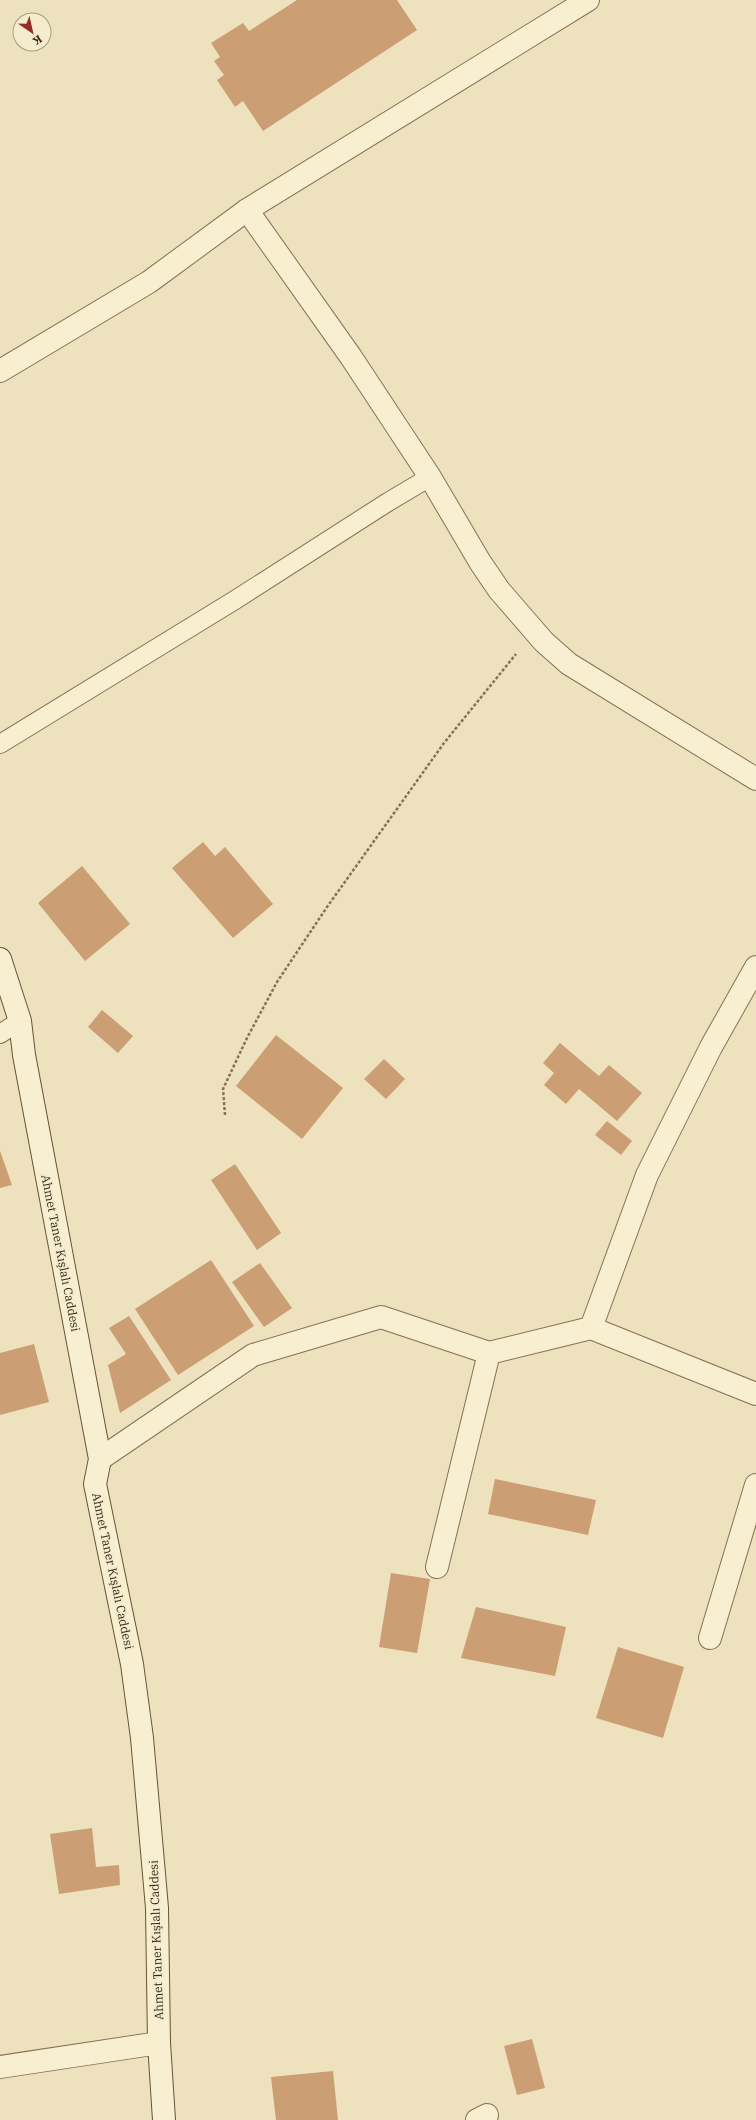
<svg xmlns="http://www.w3.org/2000/svg" width="756" height="2120" viewBox="0 0 756 2120" font-family="'IBM Plex Serif',serif">
  <style>
    .building { fill: #cb9e73 }
    .lines { fill: none; stroke-linecap: round; stroke-linejoin: round }
    .lane-casing { stroke: #857257; stroke-width: 20 }
    .street-casing { stroke: #857257; stroke-width: 24 }
    .secondary-casing { stroke: #66533a; stroke-width: 24 }
    .path { stroke: #857257; stroke-width: 2.5; stroke-dasharray: 3 2; stroke-linecap: butt }
    .lane { stroke: #f8efd0; stroke-width: 18 }
    .street { stroke: #f8efd0; stroke-width: 22 }
    .secondary { stroke: #f8efd0; stroke-width: 22 }
    .labels { text-anchor: middle; dominant-baseline: central; stroke-width: 4; stroke-linejoin: round; paint-order: stroke }
    .street-label { font-size: 12px; fill: #34291b; stroke: #f5eccd }
  </style>
  <rect width="100%" height="100%" fill="#ede2bd"/>
  <g class="building">
    <polygon points="297,0 397,0 417,30 263,131 243,101 235,107 217,80 224,75 214,61 220,57 211,43 243,23 249,31"/>
    <polygon points="203,842 215,856 225,847 273,904 233,938 172,868"/>
    <polygon points="82,866 130,924 85,961 38,903"/>
    <polygon points="102,1010 133,1036 118,1053 88,1027"/>
    <polygon points="276,1035 343,1088 302,1139 236,1086"/>
    <polygon points="560,1043 599,1076 609,1065 642,1093 617,1121 579,1089 566,1104 544,1085 554,1073 543,1063"/>
    <polygon points="384,1059 405,1079 386,1099 364,1079"/>
    <polygon points="607,1121 632,1141 621,1155 595,1135"/>
    <polygon points="0,1151 12,1185 0,1188"/>
    <polygon points="235,1164 281,1233 257,1250 211,1180"/>
    <polygon points="211,1260 254,1326 178,1375 135,1309"/>
    <polygon points="260,1263 292,1308 264,1327 232,1282"/>
    <polygon points="129,1316 171,1380 120,1413 108,1365 126,1354 109,1328"/>
    <polygon points="34,1344 49,1402 0,1415 0,1353"/>
    <polygon points="495,1479 596,1500 588,1535 488,1514"/>
    <polygon points="391,1573 430,1579 417,1653 379,1647"/>
    <polygon points="476,1607 566,1627 555,1676 461,1658"/>
    <polygon points="618,1647 684,1667 663,1738 596,1718"/>
    <polygon points="92,1828 96,1867 119,1865 120,1885 59,1894 50,1834"/>
    <polygon points="532,2039 545,2088 517,2095 504,2046"/>
    <polygon points="333,2071 338,2120 276,2120 271,2077"/>
  </g>
  <g class="lines">
    <defs>
      <g id="lane">
        <polyline points="0,744 235,600 388,502 430,477"/>
        <polyline points="0,1034 20,1021"/>
      </g>
      <g id="street">
        <polyline points="247,210 351,357 430,477 480,562 499,590 544,642 569,664 756,779"/>
        <polyline points="0,371 149,282 247,210 588,0"/>
        <polyline points="591,1328 647,1175 711,1047 756,967"/>
        <polyline points="100,1459 253,1355 381,1317 489,1353 591,1328 756,1394"/>
        <polyline points="437,1567 489,1353"/>
        <polyline points="710,1638 756,1485"/>
        <polyline points="0,2067 159,2043"/>
        <polyline points="477,2120 487,2115"/>
      </g>
      <polyline id="secondary" points="0,959 20,1021 24,1055 100,1459 95,1484 132,1664 142,1738 157,1908 159,2043 164,2120"/>
    </defs>
    <use href="#lane" class="lane-casing"/>
    <use href="#street" class="street-casing"/>
    <use href="#secondary" class="secondary-casing"/>
    <polyline class="path" points="225,1115 223,1089 247,1038 277,982 327,907 444,743 516,654"/>
    <use href="#lane" class="lane"/>
    <use href="#street" class="street"/>
    <use href="#secondary" class="secondary"/>
  </g>
  <g class="labels">
    <g class="street-label">
      <text transform="translate(61 1253) rotate(79)">Ahmet Taner Kışlalı Caddesi</text>
      <text transform="translate(113 1571) rotate(78)">Ahmet Taner Kışlalı Caddesi</text>
      <text transform="translate(156 1940) rotate(-92)">Ahmet Taner Kışlalı Caddesi</text>
    </g>
  </g>
  <g transform="translate(32 32) rotate(146)"><circle r="19" fill="#f5eccd" stroke="#a89e86"/>
  <path d="M0-3L7 15L0 10L-7 15Z" fill="#932e27"/>
  <text y="-6" font-size="11" font-weight="bold" text-anchor="middle" fill="#34291b">K</text>
  </g>
</svg>
